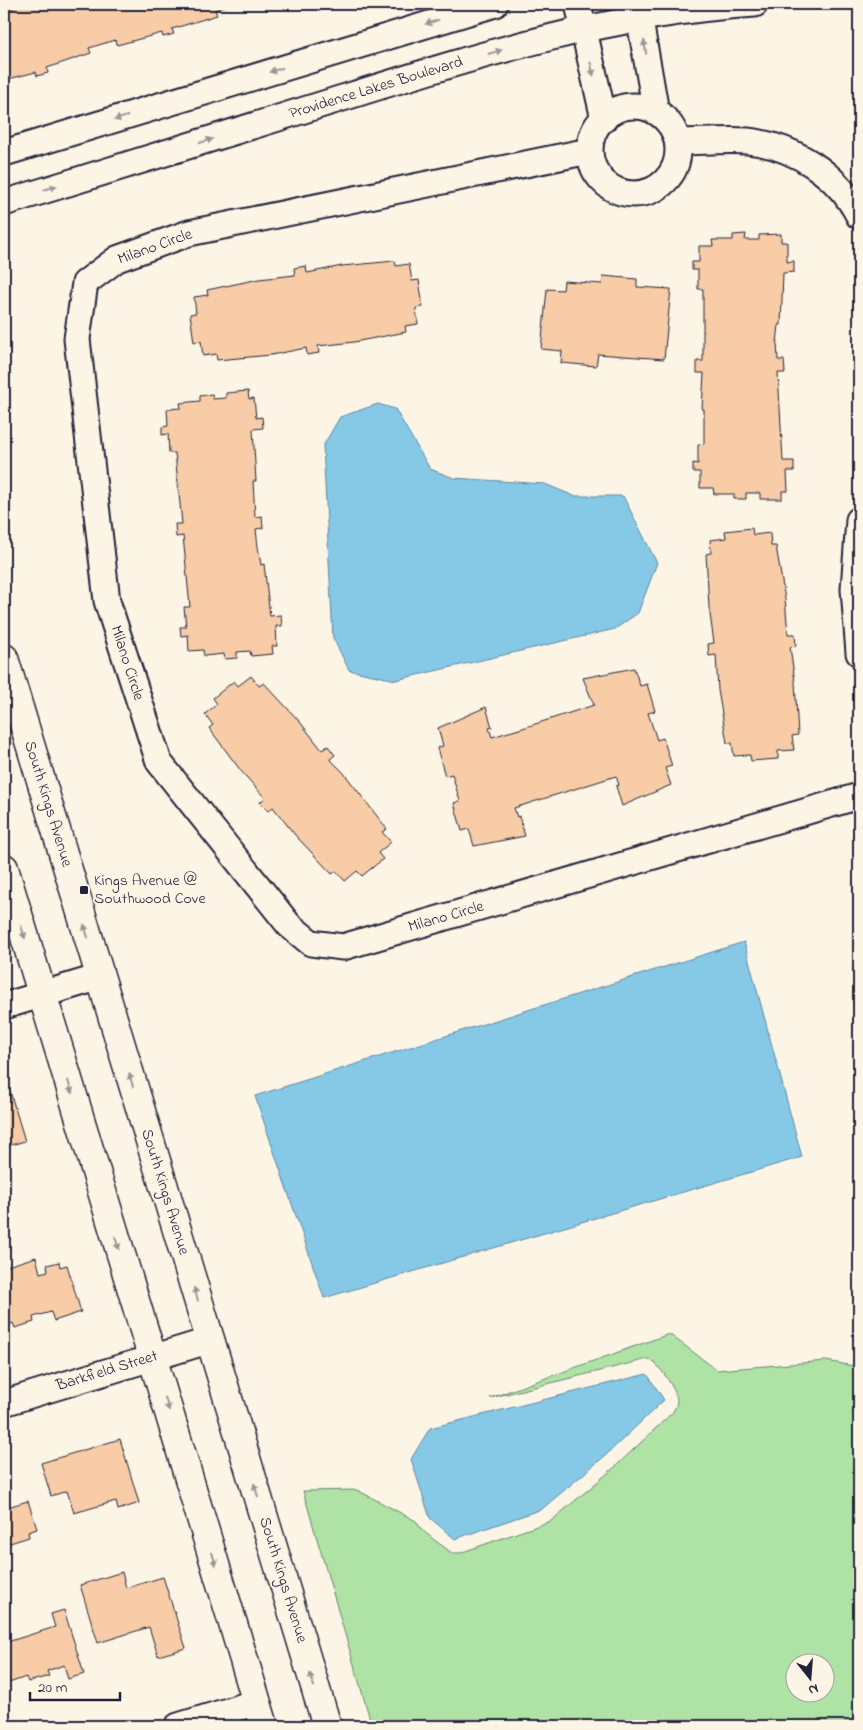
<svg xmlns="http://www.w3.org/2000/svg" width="863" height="1730" viewBox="0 0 863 1730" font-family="'Indie Flower',sans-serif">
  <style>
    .green { fill: #aee3a5; stroke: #688270; fill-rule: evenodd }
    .water { fill: #86c9e7; stroke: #5e86a2 }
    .building { fill: #f7cca6; stroke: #22223b }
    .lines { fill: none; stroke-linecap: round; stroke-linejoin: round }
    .minor-casing { stroke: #22223b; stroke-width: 29 }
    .secondary-casing { stroke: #22223b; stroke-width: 31 }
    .minor { stroke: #fcf5e5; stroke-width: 25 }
    .secondary { stroke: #fcf5e5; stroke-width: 28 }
    .oneway { fill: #9a9698 }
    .poi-dot { fill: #22223b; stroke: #fcf5e5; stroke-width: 2 }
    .labels { text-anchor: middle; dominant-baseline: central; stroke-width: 4; stroke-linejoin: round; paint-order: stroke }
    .street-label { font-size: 16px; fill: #22223b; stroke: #fcf5e5 }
    .poi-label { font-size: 16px; fill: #22223b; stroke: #fcf5e5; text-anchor: start }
  </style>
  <rect width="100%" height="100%" fill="#fcf5e5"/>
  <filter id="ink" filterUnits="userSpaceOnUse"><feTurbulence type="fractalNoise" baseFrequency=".02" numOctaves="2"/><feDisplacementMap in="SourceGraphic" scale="10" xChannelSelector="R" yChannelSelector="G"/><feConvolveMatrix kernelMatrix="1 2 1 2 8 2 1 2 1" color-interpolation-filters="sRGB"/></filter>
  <g filter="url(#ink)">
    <path class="green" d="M 669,1334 L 717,1370 L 826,1361 L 859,1367 L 859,1726 L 372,1726 L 303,1491 L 357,1490 L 416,1521 L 422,1530 L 433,1539 L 452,1553 L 460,1553 L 551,1521 L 615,1467 L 673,1412 C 674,1409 677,1405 677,1401 C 677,1390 658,1362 648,1359 L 490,1398 ZM 796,1662 L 826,1662 L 826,1692 L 796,1692 Z"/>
    <g class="water">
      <polygon points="378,404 395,409 430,469 454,478 545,484 574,496 623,496 657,563 638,613 615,629 396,680 349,670 333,638 323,446 340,417"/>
      <polygon points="744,942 802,1157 324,1298 255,1096"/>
      <polygon points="647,1374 664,1400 606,1455 542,1509 455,1539 430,1518 411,1459 430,1428"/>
    </g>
    <g class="building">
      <polygon points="15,4 228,4 228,5 215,10 217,15 172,29 174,34 163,37 162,33 117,45 115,40 89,48 91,53 47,68 48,73 37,76 36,72 4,80 4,11 16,7"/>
      <polygon points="746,234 745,240 759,240 759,235 781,234 781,242 787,242 787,262 794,261 794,272 783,273 781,325 779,325 777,343 778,360 784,360 785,373 778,373 783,461 794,461 794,471 787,471 788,491 782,491 782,499 760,499 760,493 746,493 746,499 734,499 734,494 714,494 713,488 700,488 700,472 693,472 693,463 698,464 698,445 704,444 704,409 702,409 704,373 697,373 697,361 703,361 703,289 698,289 698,270 692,270 692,262 699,262 699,246 713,246 712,240 733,240 733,235"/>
      <polygon points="395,261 396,266 409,264 412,281 419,280 423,307 416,308 418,324 405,326 406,332 354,342 318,346 319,353 307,355 306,348 271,355 217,360 216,354 203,356 201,341 194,342 190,314 196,313 194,297 208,295 207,290 259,279 295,275 294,268 306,266 307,273 342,266"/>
      <polygon points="603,276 637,279 637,287 671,289 664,359 598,354 596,366 561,363 562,351 541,349 547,289 563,290 564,281 602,284"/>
      <polygon points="248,391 249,399 254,398 256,418 262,417 263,428 253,429 256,481 253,481 255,517 262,516 263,528 256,529 258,547 261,565 264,564 270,616 281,615 282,626 276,626 277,646 272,646 273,654 251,656 250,651 237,652 237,658 225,659 224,654 204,656 203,650 189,651 188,635 181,636 180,627 186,627 184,607 190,607 183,536 176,537 175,524 182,524 175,453 169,453 168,434 162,435 162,427 168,426 167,409 181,408 180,403 200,401 200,396 212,394 213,399 226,398 226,393"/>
      <polygon points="752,528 753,535 770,533 771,546 776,546 785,599 788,634 795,634 796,646 790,647 795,682 798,735 792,736 794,750 778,751 778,759 751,761 750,755 734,756 732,743 727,743 718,690 716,655 709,656 708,644 714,643 709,607 706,554 711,553 710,540 726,538 725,531"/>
      <polygon points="634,668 640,686 647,684 655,711 648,713 657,740 663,738 672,766 665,768 671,785 622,806 616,786 619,785 616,776 514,808 517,817 519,816 525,836 474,846 469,829 462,831 454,803 460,801 452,774 445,776 437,748 443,746 438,728 486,707 492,727 489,728 492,737 526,727 594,705 583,678"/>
      <polygon points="251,676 259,686 264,683 300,722 322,750 328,746 335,755 330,759 343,772 387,829 382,832 391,842 378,853 383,859 362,876 357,871 345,881 336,871 332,874 295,835 273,807 268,811 260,802 265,798 241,771 209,728 213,725 205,714 217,704 213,698 234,681 238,686"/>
      <polygon points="4,1078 6,1078 25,1141 4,1147"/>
      <polygon points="36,1257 40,1273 48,1271 47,1265 59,1262 60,1267 67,1265 81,1312 54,1321 51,1312 33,1317 34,1322 15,1328 13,1323 4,1326 4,1284 9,1283 4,1267"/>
      <polygon points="120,1439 139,1503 118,1510 116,1501 74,1513 67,1491 51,1496 41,1463"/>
      <polygon points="28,1501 37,1529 28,1532 29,1537 4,1545 4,1508"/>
      <polygon points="122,1572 126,1588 163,1577 186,1648 158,1656 149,1627 98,1643 80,1585"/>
      <polygon points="64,1610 84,1674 68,1679 64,1665 47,1671 49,1676 28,1682 26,1677 9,1683 4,1665 4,1643 55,1627 51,1614"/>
    </g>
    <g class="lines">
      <defs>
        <g id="minor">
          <polyline points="578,4 604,119"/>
          <polyline points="637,4 656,112"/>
          <circle cx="634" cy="150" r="44"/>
          <path d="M 678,142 C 701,142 725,139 748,141 C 794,146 838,174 859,216"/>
          <polyline points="589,151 189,233 117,259 85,283 77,339 107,601 159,762 289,925 311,943 343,947 859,796"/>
          <polyline points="4,153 495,4"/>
          <path d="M 4,203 C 113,169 223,135 333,101 C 470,58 610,13 755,4"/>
          <polyline points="859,520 854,589 859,653"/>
          <polyline points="4,1006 100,977"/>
          <polyline points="4,1403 211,1340"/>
          <polyline points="178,1726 257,1702"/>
        </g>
        <g id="secondary">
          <polyline points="4,658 327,1726"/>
          <polyline points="4,868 264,1726"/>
        </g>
      </defs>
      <use href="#minor" class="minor-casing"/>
      <use href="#secondary" class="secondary-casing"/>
      <use href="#minor" class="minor"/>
      <use href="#secondary" class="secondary"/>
    </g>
    <defs><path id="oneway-solid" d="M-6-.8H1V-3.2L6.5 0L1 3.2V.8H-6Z" transform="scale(1.25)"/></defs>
    <g class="oneway">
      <use href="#oneway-solid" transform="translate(432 22) rotate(163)"/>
      <use href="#oneway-solid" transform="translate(645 47) rotate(-100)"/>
      <use href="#oneway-solid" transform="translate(495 52) rotate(-16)"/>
      <use href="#oneway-solid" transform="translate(592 69) rotate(77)"/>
      <use href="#oneway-solid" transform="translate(276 70) rotate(163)"/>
      <use href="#oneway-solid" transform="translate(121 118) rotate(163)"/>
      <use href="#oneway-solid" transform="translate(206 141) rotate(-17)"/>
      <use href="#oneway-solid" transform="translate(50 188) rotate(-17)"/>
      <use href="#oneway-solid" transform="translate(86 931) rotate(-107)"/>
      <use href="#oneway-solid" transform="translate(23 932) rotate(73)"/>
      <use href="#oneway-solid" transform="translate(131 1080) rotate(-107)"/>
      <use href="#oneway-solid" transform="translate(70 1087) rotate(73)"/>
      <use href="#oneway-solid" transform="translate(117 1243) rotate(73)"/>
      <use href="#oneway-solid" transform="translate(196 1294) rotate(-107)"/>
      <use href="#oneway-solid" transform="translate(167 1404) rotate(73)"/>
      <use href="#oneway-solid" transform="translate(256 1490) rotate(-107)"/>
      <use href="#oneway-solid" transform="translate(214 1559) rotate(73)"/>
      <use href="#oneway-solid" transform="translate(312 1680) rotate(-107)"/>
    </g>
  </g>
  <rect class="poi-dot" x="79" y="885" width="10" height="10" rx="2.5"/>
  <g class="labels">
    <g class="street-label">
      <text transform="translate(376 88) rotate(-17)">Providence Lakes Boulevard</text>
      <text transform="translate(155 247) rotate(-20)">Milano Circle</text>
      <text transform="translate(127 663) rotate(72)">Milano Circle</text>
      <text transform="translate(48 804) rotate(73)">South Kings Avenue</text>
      <text transform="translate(446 917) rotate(-16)">Milano Circle</text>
      <text transform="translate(165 1192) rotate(73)">South Kings Avenue</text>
      <text transform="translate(107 1371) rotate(-17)">Barkfield Street</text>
      <text transform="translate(283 1580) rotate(73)">South Kings Avenue</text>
    </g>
    <g class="poi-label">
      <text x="94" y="881">Kings Avenue @<tspan x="94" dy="18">Southwood Cove</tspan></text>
    </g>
  </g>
  <rect width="863" height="1730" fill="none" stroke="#fcf5e5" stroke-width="20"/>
  <rect x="10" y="10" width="843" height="1710" fill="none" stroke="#22223b" stroke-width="2" filter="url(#ink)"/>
  <g transform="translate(810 1678) rotate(163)"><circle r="24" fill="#fcf5e5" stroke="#a5a1a1"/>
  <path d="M0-4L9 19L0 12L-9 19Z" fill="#22223b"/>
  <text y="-8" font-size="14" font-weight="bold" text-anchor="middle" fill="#22223b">N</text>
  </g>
  <path d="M30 1692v8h90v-8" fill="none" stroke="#22223b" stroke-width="2.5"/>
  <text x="38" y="1692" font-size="15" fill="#22223b" stroke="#fcf5e5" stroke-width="4" paint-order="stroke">20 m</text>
</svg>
